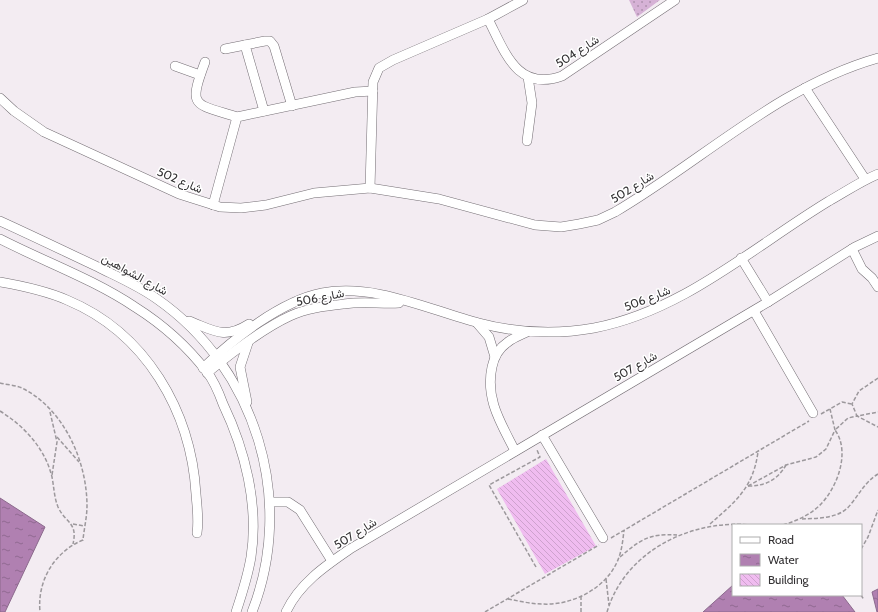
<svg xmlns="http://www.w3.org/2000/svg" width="878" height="612" viewBox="0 0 878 612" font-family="Cabin,Vazirmatn,sans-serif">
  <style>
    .park { fill: url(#park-dots) }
    .water { fill: url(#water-ripples); stroke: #8b698c }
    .building { fill: url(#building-back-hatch) }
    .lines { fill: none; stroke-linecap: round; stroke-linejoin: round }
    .minor-casing { stroke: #746e74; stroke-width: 10 }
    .path { stroke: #9c989c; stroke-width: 1.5; stroke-dasharray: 4 2; stroke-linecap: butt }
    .minor { stroke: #fff; stroke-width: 9 }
    .labels { text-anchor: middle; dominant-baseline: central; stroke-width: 3; stroke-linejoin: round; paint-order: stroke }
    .street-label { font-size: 12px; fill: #343234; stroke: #fff }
  </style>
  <defs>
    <pattern id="park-dots" width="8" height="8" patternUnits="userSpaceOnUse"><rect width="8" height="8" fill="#d6b2d6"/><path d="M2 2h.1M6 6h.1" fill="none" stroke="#ae91ae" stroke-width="1.8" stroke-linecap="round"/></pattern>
    <pattern id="water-ripples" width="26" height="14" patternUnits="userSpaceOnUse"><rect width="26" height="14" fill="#b080b1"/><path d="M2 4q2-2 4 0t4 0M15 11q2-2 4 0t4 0" fill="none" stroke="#906991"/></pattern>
    <pattern id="building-back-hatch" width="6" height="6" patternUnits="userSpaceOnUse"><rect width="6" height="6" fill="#f0bcf0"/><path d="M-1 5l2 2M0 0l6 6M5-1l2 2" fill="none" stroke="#cea2ce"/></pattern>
  </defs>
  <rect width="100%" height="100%" fill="#f3ecf2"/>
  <polygon class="park" points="629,0 660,0 637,17"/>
  <g class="water">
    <polygon points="0,498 45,527 5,612 0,612"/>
    <polygon points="733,585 733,595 842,595 855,612 703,612"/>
    <polygon points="878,589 878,612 877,612 872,592"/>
  </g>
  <polygon class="building" points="546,459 596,546 545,574 497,489"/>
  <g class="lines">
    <defs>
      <g id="minor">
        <path d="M 488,19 C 505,52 517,92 562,76 L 675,0"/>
        <polyline points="225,49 245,45"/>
        <path d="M 205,62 C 188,108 193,103 237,117"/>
        <polyline points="175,66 200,75"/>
        <polyline points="805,88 865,179"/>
        <path d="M 0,98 L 14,111 L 44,132 L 179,194 L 220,207 L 241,208 L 266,205 L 314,193 L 370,188 L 439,199 L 535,225 L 561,227 L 579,224 L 598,220 L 615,212 C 702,161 779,86 878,58"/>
        <polyline points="264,111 245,45 265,41 270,41 274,46 292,106"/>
        <polyline points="527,141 532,103 528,77"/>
        <polyline points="370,188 373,82 379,68 393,60 488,19 523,0"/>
        <polyline points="213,205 237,117 355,92 373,91"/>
        <path d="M 0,221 C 33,236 66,252 98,267 C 118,277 139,286 157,299 C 256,368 296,500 252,612"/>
        <path d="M 0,239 C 45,262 93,279 135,307 C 162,324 187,346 207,372 C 214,381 219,393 223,404 C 245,450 259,505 251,557 C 248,575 242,594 236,612"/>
        <polyline points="852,249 862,269 872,278 878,287"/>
        <polyline points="741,258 768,302"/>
        <path d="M 0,282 C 23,286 46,291 67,300 C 146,333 191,411 196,494 C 197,507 199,520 197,533"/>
        <polyline points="754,311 813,413"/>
        <path d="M 189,321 C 213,330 224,340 249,324"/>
        <polyline points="477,323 489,337 495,357"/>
        <path d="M 203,368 C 233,339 281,301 322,293 C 375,283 429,310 479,323 C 517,333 555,335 594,328 C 683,311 753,247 829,201 C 845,192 861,181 878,174"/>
        <path d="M 207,373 C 230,354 264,328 290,316 C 307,308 326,306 344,304 C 362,301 380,304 399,303"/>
        <polyline points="247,402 240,367 248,343"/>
        <polyline points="542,435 603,538"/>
        <path d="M 515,451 C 501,423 485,399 492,367 C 494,357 499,348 508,342 C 513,338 521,335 527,332"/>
        <polyline points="270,502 288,502 300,510 332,561"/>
        <path d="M 286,612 C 299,584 325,566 350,549 L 768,302 L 855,247 L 878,236"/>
      </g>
    </defs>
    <use href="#minor" class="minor-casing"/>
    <g class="path">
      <polyline points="878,378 859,391 852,404 857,416 878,412"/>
      <path d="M 0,383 C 7,385 17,385 24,389 C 65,411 87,462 87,506 C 87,517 84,529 83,540 C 54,552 37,581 40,612"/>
      <path d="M 0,411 C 24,426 45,448 52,477 C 54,487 54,497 58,507 C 66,524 78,522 73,544"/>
      <polyline points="50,412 57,442 52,475"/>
      <polyline points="821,414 842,402 852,404"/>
      <polyline points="57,437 79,462"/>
      <polyline points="748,486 786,465 816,457 826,449 835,430 830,409"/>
      <path d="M 748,486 C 766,486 777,480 786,465"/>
      <path d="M 802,519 C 819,518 840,519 851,504 C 860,493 865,482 878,474"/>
      <polyline points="73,524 84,526"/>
      <path d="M 710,524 C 736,501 753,488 758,452"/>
      <path d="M 783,525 C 796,521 808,516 819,506 C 837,489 851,452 835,430 L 848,418 L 857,416 L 878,427"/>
      <polyline points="611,538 809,421"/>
      <polyline points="861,549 868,537 878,510"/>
      <path d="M 620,557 C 640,540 649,533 677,535"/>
      <polyline points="536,567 489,485 540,457 537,450"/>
      <polyline points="606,579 609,605"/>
      <polyline points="861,595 864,600"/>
      <path d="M 508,599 C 519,601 531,604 542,604 C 573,606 609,587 619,557 C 622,549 623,539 624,530"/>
      <polyline points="485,612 599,545"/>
      <polyline points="581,612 581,596"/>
      <path d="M 607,612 C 625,551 691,519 751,525"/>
    </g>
    <use href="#minor" class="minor"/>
  </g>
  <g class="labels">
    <g class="street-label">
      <text transform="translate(577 51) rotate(-33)">شارع 504</text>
      <text transform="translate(180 180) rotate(23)">شارع 502</text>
      <text transform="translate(632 187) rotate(-32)">شارع 502</text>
      <text transform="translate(135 274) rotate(29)">شارع الشواهين</text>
      <text transform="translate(320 297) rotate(-11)">شارع 506</text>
      <text transform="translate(647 298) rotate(-22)">شارع 506</text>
      <text transform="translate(635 366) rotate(-30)">شارع 507</text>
      <text transform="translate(355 533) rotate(-32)">شارع 507</text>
    </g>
  </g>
  <rect x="732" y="524" width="130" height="72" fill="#ffffff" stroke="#aeadae"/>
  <rect x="740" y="537" width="20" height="6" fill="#ffffff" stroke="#aeadae"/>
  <text x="768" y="544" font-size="12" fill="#343234">Road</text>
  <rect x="740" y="554" width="20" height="12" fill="url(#water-ripples)" stroke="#aeadae"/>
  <text x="768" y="564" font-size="12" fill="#343234">Water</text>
  <rect x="740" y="574" width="20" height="12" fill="url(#building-back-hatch)" stroke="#aeadae"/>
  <text x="768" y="584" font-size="12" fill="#343234">Building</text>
</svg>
